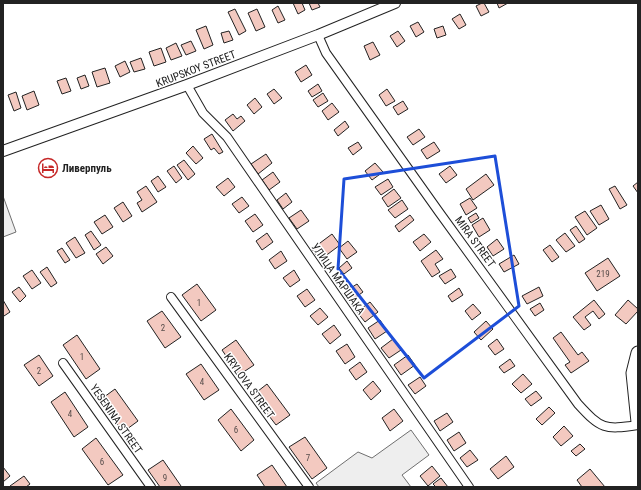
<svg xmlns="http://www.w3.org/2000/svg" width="641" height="490" viewBox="0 0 641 490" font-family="'Roboto Condensed',sans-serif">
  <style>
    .green { fill: #eee; stroke: #6f6f6f }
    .building { fill: #f3c9c0; stroke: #222 }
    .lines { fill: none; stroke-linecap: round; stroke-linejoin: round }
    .minor-casing { stroke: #222; stroke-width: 10 }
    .tertiary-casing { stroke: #222; stroke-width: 12 }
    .primary-casing { stroke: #222; stroke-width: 15 }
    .minor { stroke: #fff; stroke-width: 8 }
    .tertiary { stroke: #fff; stroke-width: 10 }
    .primary { stroke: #fff; stroke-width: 13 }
    .marked { fill: none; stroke: #1d4ed8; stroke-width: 3; stroke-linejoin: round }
    .labels { text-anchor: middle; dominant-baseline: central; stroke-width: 3; stroke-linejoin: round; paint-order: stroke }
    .number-label { font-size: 9px; fill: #564c4a }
    .street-label { font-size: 11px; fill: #222; stroke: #fff }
    .poi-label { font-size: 11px; font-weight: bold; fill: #222; stroke: #fff; text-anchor: start }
  </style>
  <rect width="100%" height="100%" fill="#fff"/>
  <g class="green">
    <polygon points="3,196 16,232 3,237"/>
    <polygon points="411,430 429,455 402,475 411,487 319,487 316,483 358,452 372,458"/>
  </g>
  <g class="building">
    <polygon points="293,3 302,3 305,10 298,14"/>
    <polygon points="309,3 318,3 320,7 312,10"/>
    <polygon points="482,3 484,3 489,12 481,16 476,6"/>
    <polygon points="497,3 508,3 499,8"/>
    <polygon points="278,6 285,20 278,23 272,10"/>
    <polygon points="235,9 246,31 239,35 228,12"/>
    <polygon points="257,9 265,27 256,31 248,13"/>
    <polygon points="460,14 466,25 459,29 452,19"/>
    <polygon points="418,22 424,32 416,37 410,26"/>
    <polygon points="206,26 213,45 204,49 196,30"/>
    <polygon points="443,26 446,35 437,38 434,29"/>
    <polygon points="229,31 233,40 224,43 221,33"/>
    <polygon points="398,31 405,41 397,47 390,36"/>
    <polygon points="191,41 196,51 186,55 181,45"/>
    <polygon points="373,42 380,55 370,60 364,46"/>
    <polygon points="176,43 182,56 171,60 166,48"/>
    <polygon points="161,48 166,62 154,66 149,52"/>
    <polygon points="141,58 145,69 134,72 130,62"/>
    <polygon points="125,61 130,72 120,77 115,66"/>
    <polygon points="306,65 312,75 301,82 295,72"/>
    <polygon points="105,68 110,83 97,87 92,72"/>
    <polygon points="85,75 89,86 81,89 77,78"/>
    <polygon points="66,78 71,91 62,94 57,81"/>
    <polygon points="318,84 322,91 312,97 308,91"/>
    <polygon points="274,89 282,98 274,104 267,94"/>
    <polygon points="387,89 395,101 386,106 379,95"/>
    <polygon points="34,91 39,105 27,110 22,96"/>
    <polygon points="16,92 21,108 14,111 8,95"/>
    <polygon points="323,93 328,101 318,107 313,100"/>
    <polygon points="255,98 262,107 254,114 247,105"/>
    <polygon points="403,101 408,109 398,115 393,107"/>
    <polygon points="332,103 339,112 328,120 322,111"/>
    <polygon points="233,114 237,119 241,116 245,121 233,131 225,120"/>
    <polygon points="345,121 349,127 338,136 334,130"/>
    <polygon points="419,129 425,137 413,145 407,137"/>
    <polygon points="212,134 223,152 219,154 214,148 211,150 204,139"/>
    <polygon points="358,142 362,148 353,155 348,148"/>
    <polygon points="434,142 440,151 427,159 421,150"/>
    <polygon points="193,146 203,158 196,164 186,153"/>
    <polygon points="266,154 272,163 258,174 251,164"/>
    <polygon points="184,160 195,174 188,180 177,165"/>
    <polygon points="375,163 383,172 372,180 365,171"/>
    <polygon points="174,166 182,178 176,183 167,171"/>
    <polygon points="450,166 457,175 446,183 439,174"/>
    <polygon points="273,172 280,182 269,190 262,180"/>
    <polygon points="486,174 494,185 473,200 466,189"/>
    <polygon points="158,176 166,187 158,192 151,181"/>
    <polygon points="228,178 235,187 224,196 216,187"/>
    <polygon points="388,179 393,187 381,195 375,187"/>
    <polygon points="638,182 638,193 633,186"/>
    <polygon points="146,186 157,202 142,212 137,203 142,200 137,192"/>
    <polygon points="615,186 627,205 620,209 609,189"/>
    <polygon points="394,189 401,198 388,207 382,198"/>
    <polygon points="286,193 292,202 283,209 277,200"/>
    <polygon points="242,197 249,206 239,213 232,204"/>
    <polygon points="470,198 477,208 466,215 460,204"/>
    <polygon points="402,200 408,209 395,218 388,210"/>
    <polygon points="123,202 132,216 123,222 114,208"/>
    <polygon points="601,205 609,219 599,225 590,211"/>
    <polygon points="301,210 309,221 297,229 289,218"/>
    <polygon points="585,211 597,228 587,235 575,217"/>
    <polygon points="476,213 479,218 471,223 468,218"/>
    <polygon points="255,214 263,225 253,232 245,221"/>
    <polygon points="105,215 113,227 102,234 94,222"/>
    <polygon points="410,215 414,220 399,232 395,226"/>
    <polygon points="483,218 490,230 479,237 472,225"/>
    <polygon points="576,226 585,239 579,243 570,230"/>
    <polygon points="91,231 101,245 94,250 85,235"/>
    <polygon points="267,233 273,242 262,250 256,241"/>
    <polygon points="565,233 575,246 566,252 556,240"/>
    <polygon points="332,234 340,245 320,260 312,249"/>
    <polygon points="424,234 431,242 420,251 413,242"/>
    <polygon points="75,237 85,253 76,258 66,243"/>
    <polygon points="497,239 504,249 493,256 487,247"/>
    <polygon points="348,241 357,252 347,259 339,248"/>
    <polygon points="550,245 559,257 552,262 543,250"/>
    <polygon points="106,247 113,256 103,264 96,254"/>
    <polygon points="62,248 70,260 65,263 57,251"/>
    <polygon points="436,250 443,259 435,264 440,272 432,277 421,261"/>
    <polygon points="281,251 287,261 275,269 269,260"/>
    <polygon points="514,255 519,264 504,272 499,264"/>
    <polygon points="608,258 620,276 597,291 585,273"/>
    <polygon points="347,261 352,268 344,274 339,268"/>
    <polygon points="47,267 57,283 51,287 40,272"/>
    <polygon points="451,269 456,277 445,284 439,276"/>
    <polygon points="32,270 41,283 32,289 23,276"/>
    <polygon points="294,270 300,280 290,287 283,278"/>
    <polygon points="197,284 216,310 201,321 182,295"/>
    <polygon points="357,284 363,292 349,302 343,293"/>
    <polygon points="19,287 26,296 20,302 12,292"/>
    <polygon points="539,287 543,296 527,304 522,296"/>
    <polygon points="459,288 463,295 452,302 448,296"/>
    <polygon points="307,289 315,300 305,307 297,296"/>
    <polygon points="3,300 10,312 4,316 3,314"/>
    <polygon points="594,300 605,314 599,319 593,311 585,317 591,325 584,330 573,317"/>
    <polygon points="628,300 638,309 638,311 626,324 615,315"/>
    <polygon points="370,302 378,312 365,322 357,312"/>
    <polygon points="540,303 544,310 535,316 530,309"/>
    <polygon points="473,304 481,313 472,320 465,311"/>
    <polygon points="320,308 328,317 318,325 310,316"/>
    <polygon points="162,311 181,337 165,348 147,321"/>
    <polygon points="380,320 387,331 375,339 368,328"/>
    <polygon points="486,321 493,329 481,340 474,332"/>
    <polygon points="334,325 341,335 330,344 322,334"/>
    <polygon points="561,332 578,355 582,352 589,361 571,373 565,365 570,362 553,338"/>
    <polygon points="77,335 100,369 86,379 63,345"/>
    <polygon points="393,339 401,350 389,358 381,348"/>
    <polygon points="497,339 504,349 495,355 488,346"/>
    <polygon points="236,340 254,365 239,375 222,350"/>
    <polygon points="347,344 355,357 345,364 336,351"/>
    <polygon points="39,355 53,376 39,386 24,365"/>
    <polygon points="408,355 415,365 401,375 394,365"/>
    <polygon points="510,359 515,366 504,373 499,367"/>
    <polygon points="360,362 367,372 356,380 349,370"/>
    <polygon points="201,364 219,390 204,400 186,374"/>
    <polygon points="523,374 532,384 521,393 512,384"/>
    <polygon points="420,377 426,386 415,394 408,385"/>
    <polygon points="373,381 381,391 371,400 363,390"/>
    <polygon points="267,384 290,415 276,425 253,395"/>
    <polygon points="115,389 138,421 123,432 100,400"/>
    <polygon points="536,391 542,398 531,406 525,399"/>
    <polygon points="65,392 88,427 74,437 51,402"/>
    <polygon points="549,407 555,413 542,425 536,419"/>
    <polygon points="231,409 254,440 241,451 218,420"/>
    <polygon points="394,409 403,421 390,431 382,418"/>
    <polygon points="447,413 453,422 440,431 434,421"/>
    <polygon points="564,426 573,436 561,446 553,437"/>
    <polygon points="459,432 466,443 454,451 447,440"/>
    <polygon points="305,437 327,468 312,479 289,447"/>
    <polygon points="96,438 123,475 108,485 82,449"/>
    <polygon points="580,444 585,449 576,456 571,451"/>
    <polygon points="470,450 478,460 467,467 460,458"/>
    <polygon points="506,456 514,467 498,479 490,469"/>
    <polygon points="163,460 181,486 180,487 160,487 148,470"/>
    <polygon points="272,465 287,487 265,487 257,475"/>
    <polygon points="432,466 440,476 428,486 420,476"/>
    <polygon points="3,467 10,476 3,482"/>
    <polygon points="590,469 605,487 582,487 577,480"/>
    <polygon points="24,476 30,484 26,487 11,487 10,486"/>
    <polygon points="441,478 448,487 436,487 433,484"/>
  </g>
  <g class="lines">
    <defs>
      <g id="minor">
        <path d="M 318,35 L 326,53 L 439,212 L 578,404 C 601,429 604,430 638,425"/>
        <polyline points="187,85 203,113 227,137 469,487"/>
        <polyline points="171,297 309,487"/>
        <polyline points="63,363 151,487"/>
      </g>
      <polyline id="tertiary" points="3,151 187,85 318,35 395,3"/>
      <polyline id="primary" points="638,353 633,373 638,422"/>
    </defs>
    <use href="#minor" class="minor-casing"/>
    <use href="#tertiary" class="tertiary-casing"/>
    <use href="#primary" class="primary-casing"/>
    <use href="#minor" class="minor"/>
    <use href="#tertiary" class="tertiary"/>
    <use href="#primary" class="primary"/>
  </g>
  <path class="marked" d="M 495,156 L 519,306 L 424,378 L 338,269 L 344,179 Z"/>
  <defs>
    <symbol id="hotel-ring" viewBox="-11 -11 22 22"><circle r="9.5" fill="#fff" stroke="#c62828" stroke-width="1.5"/><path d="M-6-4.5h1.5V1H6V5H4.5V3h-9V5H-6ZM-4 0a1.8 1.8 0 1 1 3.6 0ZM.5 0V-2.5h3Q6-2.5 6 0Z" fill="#c62828"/></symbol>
  </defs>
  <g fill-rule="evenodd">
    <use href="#hotel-ring" x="37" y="157" width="22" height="22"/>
  </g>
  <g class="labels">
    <g class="number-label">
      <text x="603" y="274">219</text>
      <text x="199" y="303">1</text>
      <text x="163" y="328">2</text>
      <text x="82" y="357">1</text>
      <text x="39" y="371">2</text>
      <text x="202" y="382">4</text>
      <text x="70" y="414">4</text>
      <text x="236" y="430">6</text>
      <text x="308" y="458">7</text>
      <text x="102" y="462">6</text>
      <text x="165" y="478">9</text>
    </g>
    <g class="street-label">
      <text transform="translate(196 69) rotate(-21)">KRUPSKOY STREET</text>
      <text transform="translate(475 242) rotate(54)">MIRA STREET</text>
      <text transform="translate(338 279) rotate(55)">УЛИЦА МАРШАКА</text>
      <text transform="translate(249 386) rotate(54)">KRYLOVA STREET</text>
      <text transform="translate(116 419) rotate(55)">YESENINA STREET</text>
    </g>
    <g class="poi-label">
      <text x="62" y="168">Ливерпуль</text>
    </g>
  </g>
  <rect width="641" height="490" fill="none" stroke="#222222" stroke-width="8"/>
</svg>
